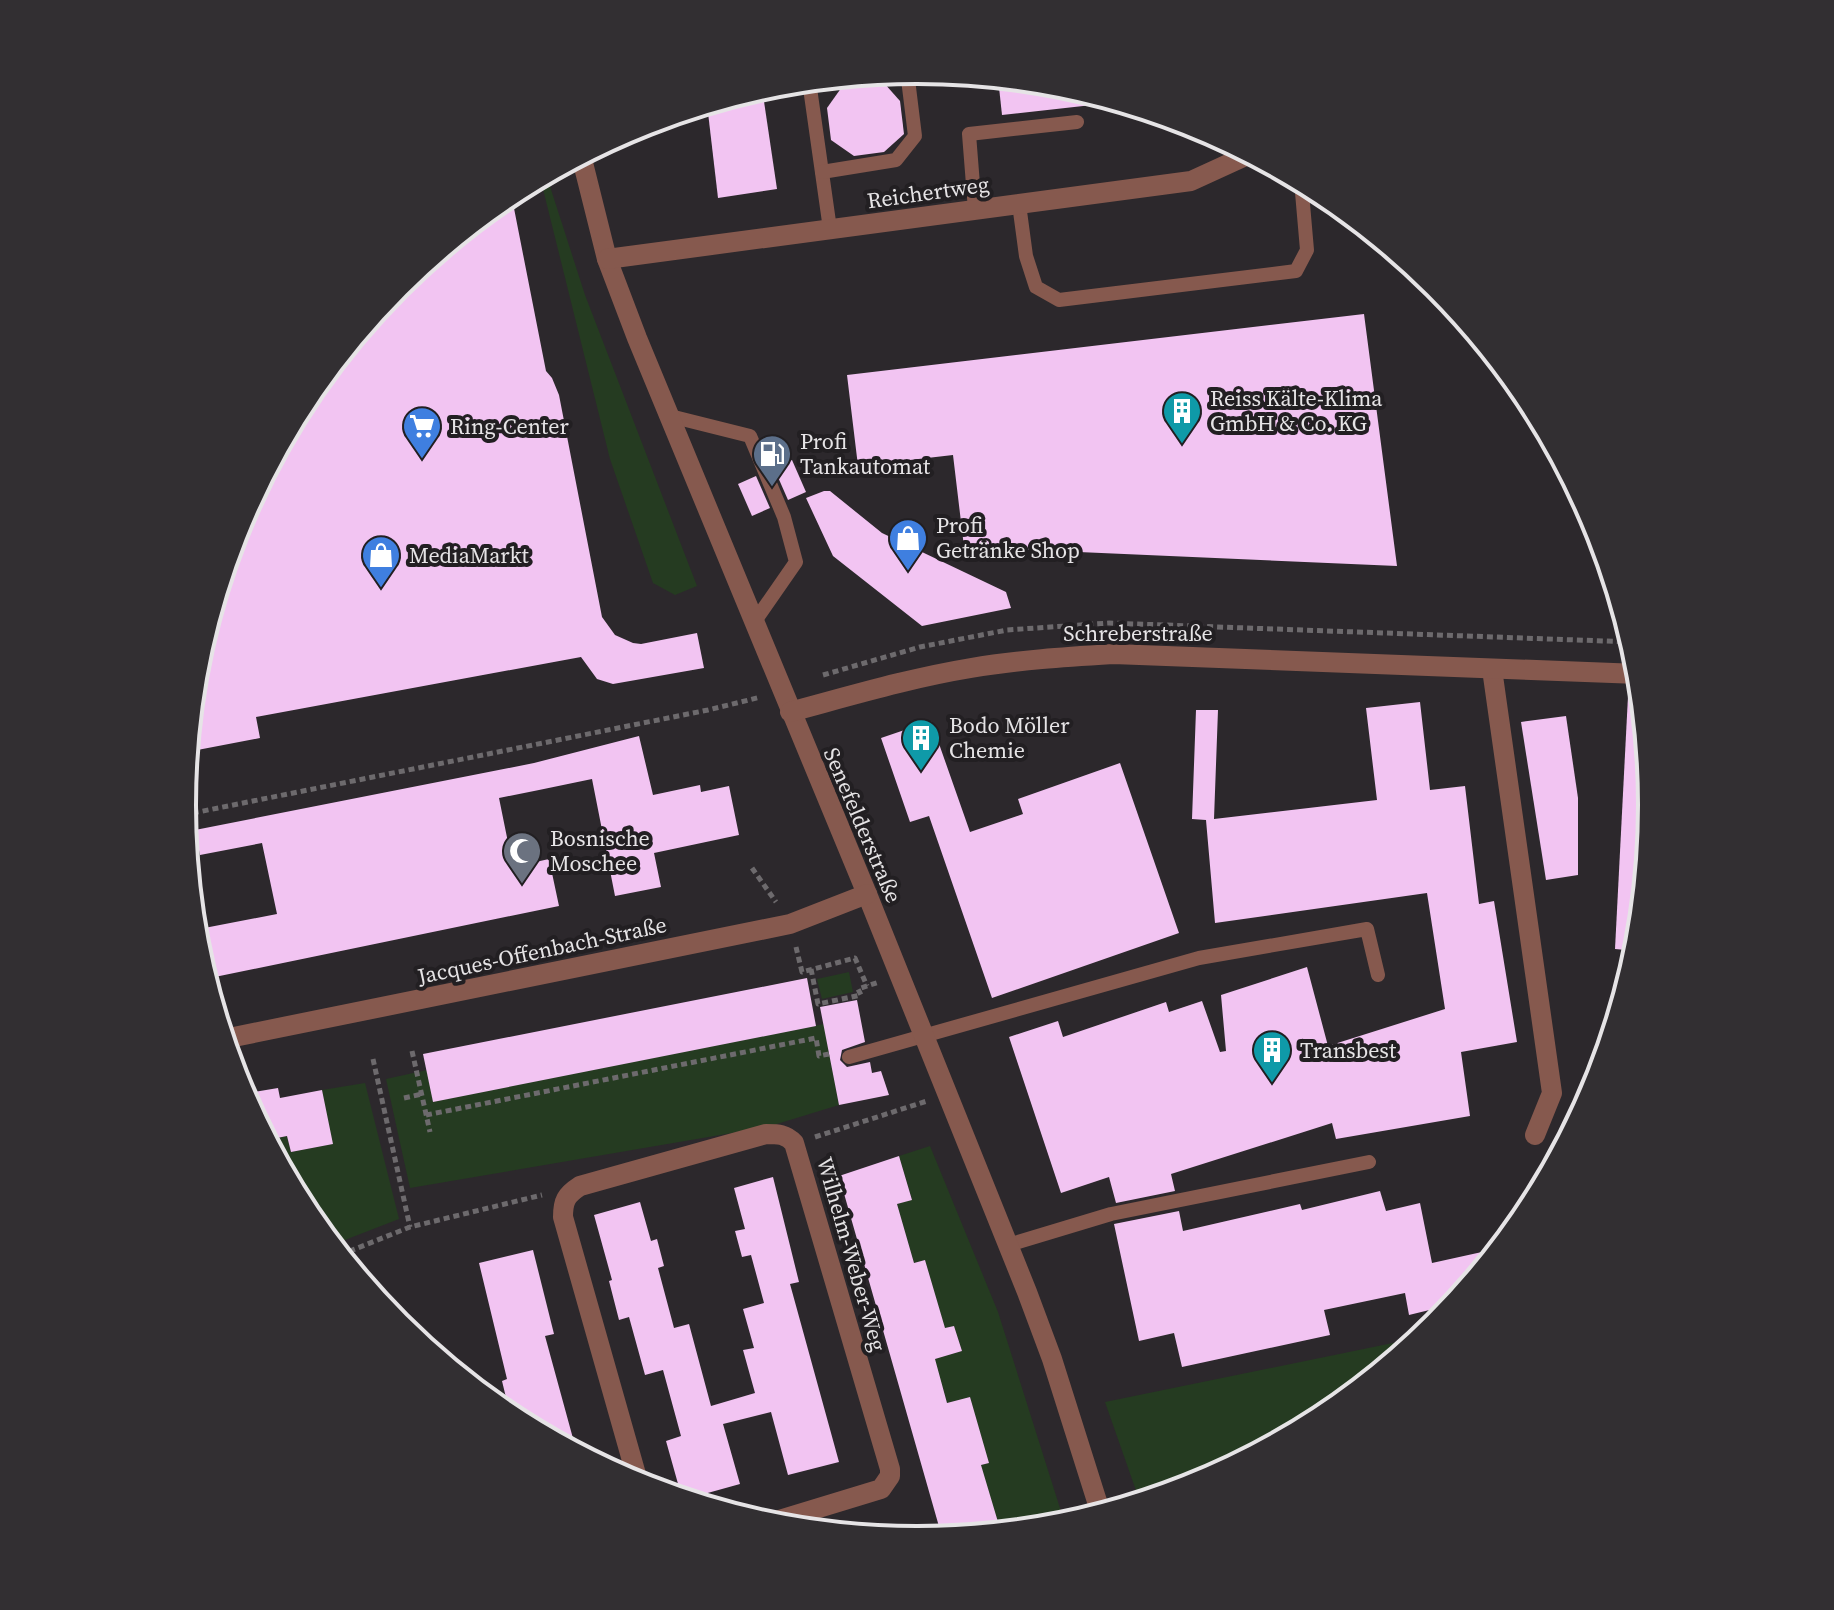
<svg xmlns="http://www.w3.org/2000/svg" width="1834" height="1610" viewBox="0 0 1834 1610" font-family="'Source Serif 4',serif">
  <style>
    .green { fill: #253b21 }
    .building { fill: #f2c4f2 }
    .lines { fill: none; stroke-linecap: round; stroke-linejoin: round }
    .path { stroke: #6d6a6d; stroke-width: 5; stroke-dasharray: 6 4; stroke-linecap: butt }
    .lane { stroke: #86594e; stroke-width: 14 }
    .street { stroke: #86594e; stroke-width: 20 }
    .labels { text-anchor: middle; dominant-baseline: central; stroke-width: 8; stroke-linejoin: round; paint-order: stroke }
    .street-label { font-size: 22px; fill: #e6e4e6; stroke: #221f22 }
    .poi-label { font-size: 22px; fill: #e6e4e6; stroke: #221f22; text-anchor: start }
    .rim { fill: none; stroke: #e6e4e6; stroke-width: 4 }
  </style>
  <rect width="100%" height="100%" fill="#2c282c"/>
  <g class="green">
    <polygon points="546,174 585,295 697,586 675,595 653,583 610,459 540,177"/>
    <polygon points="849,972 853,992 822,999 817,979"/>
    <polygon points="824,1024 839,1105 767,1127 410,1188 386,1079 427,1070 433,1101"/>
    <polygon points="365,1083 399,1219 332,1245 306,1213 267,1140 287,1136 291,1152 332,1144 322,1090"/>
    <polygon points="930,1146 998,1312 1065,1524 1005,1531 1002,1521 983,1526 979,1466 988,1463 970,1397 947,1403 943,1387 932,1390 924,1362 962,1351 954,1326 915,1337 935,1295 925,1260 914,1263 897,1204 912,1199 899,1156"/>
    <polygon points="1422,1337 1325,1416 1198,1484 1140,1502 1105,1402"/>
  </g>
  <g class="building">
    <polygon points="876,74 900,101 904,134 884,152 854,156 831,140 827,108 849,77"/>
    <polygon points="998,78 1061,84 1119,102 1002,115"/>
    <polygon points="762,88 777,189 718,198 707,104"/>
    <polygon points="511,193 546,371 552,378 559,395 602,617 615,635 633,643 641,644 697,633 704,668 613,684 597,679 581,657 256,717 260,738 187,752 196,661 238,523 306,396 398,285"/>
    <polygon points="1364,314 1397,566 964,547 953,455 858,466 847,375"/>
    <polygon points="792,460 806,492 788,500 774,468"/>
    <polygon points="756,476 770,508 752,516 738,484"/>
    <polygon points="824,491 830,491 882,533 1006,592 1011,608 922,626 833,556 806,498"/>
    <polygon points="1628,696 1641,696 1650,786 1650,825 1637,951 1615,949"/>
    <polygon points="1420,702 1430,790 1465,786 1479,904 1494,901 1517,1042 1461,1052 1470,1116 1336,1139 1332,1123 1171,1174 1175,1191 1116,1203 1109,1177 1061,1193 1009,1037 1058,1021 1063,1037 1166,1002 1169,1012 1202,1001 1220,1052 1226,1051 1221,995 1307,967 1328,1046 1445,1009 1427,893 1215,923 1206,820 1192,819 1196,710 1218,710 1214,819 1377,800 1366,708"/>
    <polygon points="1566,716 1578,798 1578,875 1546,880 1521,722"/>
    <polygon points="931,721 970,832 1023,814 1018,799 1120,763 1179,933 992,998 929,816 910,822 881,738"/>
    <polygon points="639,736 653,795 700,785 701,792 729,786 739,835 654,853 661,887 615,896 592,779 539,790 499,798 513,867 549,859 559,906 205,979 196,948 194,930 277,914 262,843 200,855 195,830 534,763"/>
    <polygon points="807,978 816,1026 433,1102 423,1054"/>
    <polygon points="857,1000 865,1042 842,1050 840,1060 847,1067 870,1062 872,1073 881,1071 889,1095 839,1105 820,1007"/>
    <polygon points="278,1088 280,1098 322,1090 333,1144 291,1152 287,1136 267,1140 242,1094"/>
    <polygon points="899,1156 912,1200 897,1204 914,1263 925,1260 945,1328 954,1326 962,1351 935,1359 947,1403 970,1397 989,1463 981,1465 1001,1532 942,1537 839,1176"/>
    <polygon points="773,1177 799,1282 790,1284 839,1462 788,1475 771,1412 723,1424 740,1484 686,1499 682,1498 666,1441 681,1436 663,1370 645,1375 629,1317 619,1320 609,1281 612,1280 594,1215 640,1202 651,1241 657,1239 664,1266 658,1268 674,1328 689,1324 711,1406 755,1393 743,1350 754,1348 743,1309 764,1303 751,1255 742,1257 735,1231 745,1229 734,1188"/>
    <polygon points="1380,1191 1386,1211 1420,1203 1432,1263 1500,1248 1454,1304 1409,1315 1405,1293 1324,1310 1330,1335 1182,1367 1174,1333 1139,1341 1114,1224 1179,1211 1183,1231 1300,1204 1302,1210"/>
    <polygon points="533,1250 554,1334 545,1336 577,1453 511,1418 502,1381 507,1379 479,1263"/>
  </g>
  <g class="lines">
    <g class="path">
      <polyline points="823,675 920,647 1007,630 1109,623 1632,642"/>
      <polyline points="183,815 708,710 761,697"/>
      <polyline points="752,868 776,902"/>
      <polyline points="796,947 802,972 855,958 867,986"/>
      <polyline points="811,969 818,1004 861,995 858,989 879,982"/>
      <polyline points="412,1051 430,1132"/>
      <polyline points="373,1059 410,1227"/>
      <polyline points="404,1098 422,1094"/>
      <polyline points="426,1115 816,1038 819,1056 829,1054"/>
      <polyline points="815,1137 927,1101"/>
      <polyline points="340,1255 410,1227 542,1195"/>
    </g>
    <g class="lane">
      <polyline points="809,81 830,229"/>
      <polyline points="822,172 896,160 915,136 907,71"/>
      <polyline points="1019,204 1026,256 1036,287 1059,300 1296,271 1307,250 1301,181"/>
      <polyline points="975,210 969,134 1077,122"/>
      <polyline points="666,415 750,436 784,517 796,562 755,621"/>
      <polyline points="849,1057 1199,958 1367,929 1378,975"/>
      <polyline points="1008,1245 1111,1214 1369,1162"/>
    </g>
    <g class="street">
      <polyline points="581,155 607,259 637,338 867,894 1027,1292 1052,1359 1101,1514"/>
      <polyline points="607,259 1191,181 1250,154"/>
      <polyline points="1492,669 1552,1093 1535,1135"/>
      <path d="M 790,712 C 850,696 910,678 971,668 C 1018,660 1065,657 1113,654 L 1639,674"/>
      <polyline points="224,1039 790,924 867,894"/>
      <path d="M 639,1485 L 563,1217 C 563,1201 566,1195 580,1186 L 766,1134 C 778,1134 786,1134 794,1143 L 890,1469 L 890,1476 L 881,1489 L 766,1524"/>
    </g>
  </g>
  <defs>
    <symbol id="building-pin" viewBox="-11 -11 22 30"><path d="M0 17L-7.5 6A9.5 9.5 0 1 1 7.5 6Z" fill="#0f9aa8" stroke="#221f22"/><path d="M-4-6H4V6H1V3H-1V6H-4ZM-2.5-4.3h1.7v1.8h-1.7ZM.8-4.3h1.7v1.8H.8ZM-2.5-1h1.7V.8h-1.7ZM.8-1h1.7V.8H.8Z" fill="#fff"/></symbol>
    <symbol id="supermarket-pin" viewBox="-11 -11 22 30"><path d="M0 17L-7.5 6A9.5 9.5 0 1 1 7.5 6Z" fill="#3f7fe0" stroke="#221f22"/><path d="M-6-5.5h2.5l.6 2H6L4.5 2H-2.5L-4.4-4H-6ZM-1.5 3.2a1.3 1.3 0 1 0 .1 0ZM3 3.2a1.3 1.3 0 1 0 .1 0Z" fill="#fff"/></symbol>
    <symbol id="fuel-pin" viewBox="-11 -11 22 30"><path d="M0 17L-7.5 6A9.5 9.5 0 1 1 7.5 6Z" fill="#5c6f8a" stroke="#221f22"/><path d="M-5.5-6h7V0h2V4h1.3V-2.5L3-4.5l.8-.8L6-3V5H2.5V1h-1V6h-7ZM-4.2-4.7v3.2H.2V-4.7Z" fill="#fff"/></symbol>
    <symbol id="shop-pin" viewBox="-11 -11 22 30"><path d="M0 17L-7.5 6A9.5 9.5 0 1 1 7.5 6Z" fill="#3f7fe0" stroke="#221f22"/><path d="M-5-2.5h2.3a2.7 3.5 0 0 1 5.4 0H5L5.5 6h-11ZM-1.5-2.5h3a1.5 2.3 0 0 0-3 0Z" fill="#fff"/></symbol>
    <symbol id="mosque-pin" viewBox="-11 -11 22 30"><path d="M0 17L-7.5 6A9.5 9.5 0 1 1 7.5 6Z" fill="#6b7280" stroke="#221f22"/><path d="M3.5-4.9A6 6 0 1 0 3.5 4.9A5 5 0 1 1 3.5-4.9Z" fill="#fff"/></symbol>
  </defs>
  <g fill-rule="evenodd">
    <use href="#building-pin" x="1160" y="389" width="44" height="60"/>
    <use href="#supermarket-pin" x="400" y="404" width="44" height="60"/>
    <use href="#fuel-pin" x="750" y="432" width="44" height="60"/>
    <use href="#shop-pin" x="886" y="516" width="44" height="60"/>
    <use href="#shop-pin" x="359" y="533" width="44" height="60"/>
    <use href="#building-pin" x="899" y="716" width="44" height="60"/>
    <use href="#mosque-pin" x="500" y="829" width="44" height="60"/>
    <use href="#building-pin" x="1250" y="1028" width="44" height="60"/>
  </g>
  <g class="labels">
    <g class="street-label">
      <text transform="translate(928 192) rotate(-8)">Reichertweg</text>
      <text x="1138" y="633">Schreberstraße</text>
      <text transform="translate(863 825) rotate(67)">Senefelderstraße</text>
      <text transform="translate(542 950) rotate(-12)">Jacques-Offenbach-Straße</text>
      <text transform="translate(852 1254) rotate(74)">Wilhelm-Weber-Weg</text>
    </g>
    <g class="poi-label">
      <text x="1210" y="398">Reiss Kälte-Klima<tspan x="1210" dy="25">GmbH &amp; Co. KG</tspan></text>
      <text x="450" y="426">Ring-Center</text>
      <text x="800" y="441">Profi<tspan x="800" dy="25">Tankautomat</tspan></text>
      <text x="936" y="525">Profi<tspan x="936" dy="25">Getränke Shop</tspan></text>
      <text x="409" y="555">MediaMarkt</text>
      <text x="949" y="725">Bodo Möller<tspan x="949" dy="25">Chemie</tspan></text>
      <text x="550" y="838">Bosnische<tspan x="550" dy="25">Moschee</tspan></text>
      <text x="1300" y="1050">Transbest</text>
    </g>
  </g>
  <path d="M0 0H1834V1610H0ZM196 805a721 721 0 1 1 1442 0a721 721 0 1 1-1442 0Z" fill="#322f32" fill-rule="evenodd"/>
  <path class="rim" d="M196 805a721 721 0 1 1 1442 0a721 721 0 1 1-1442 0Z"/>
</svg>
